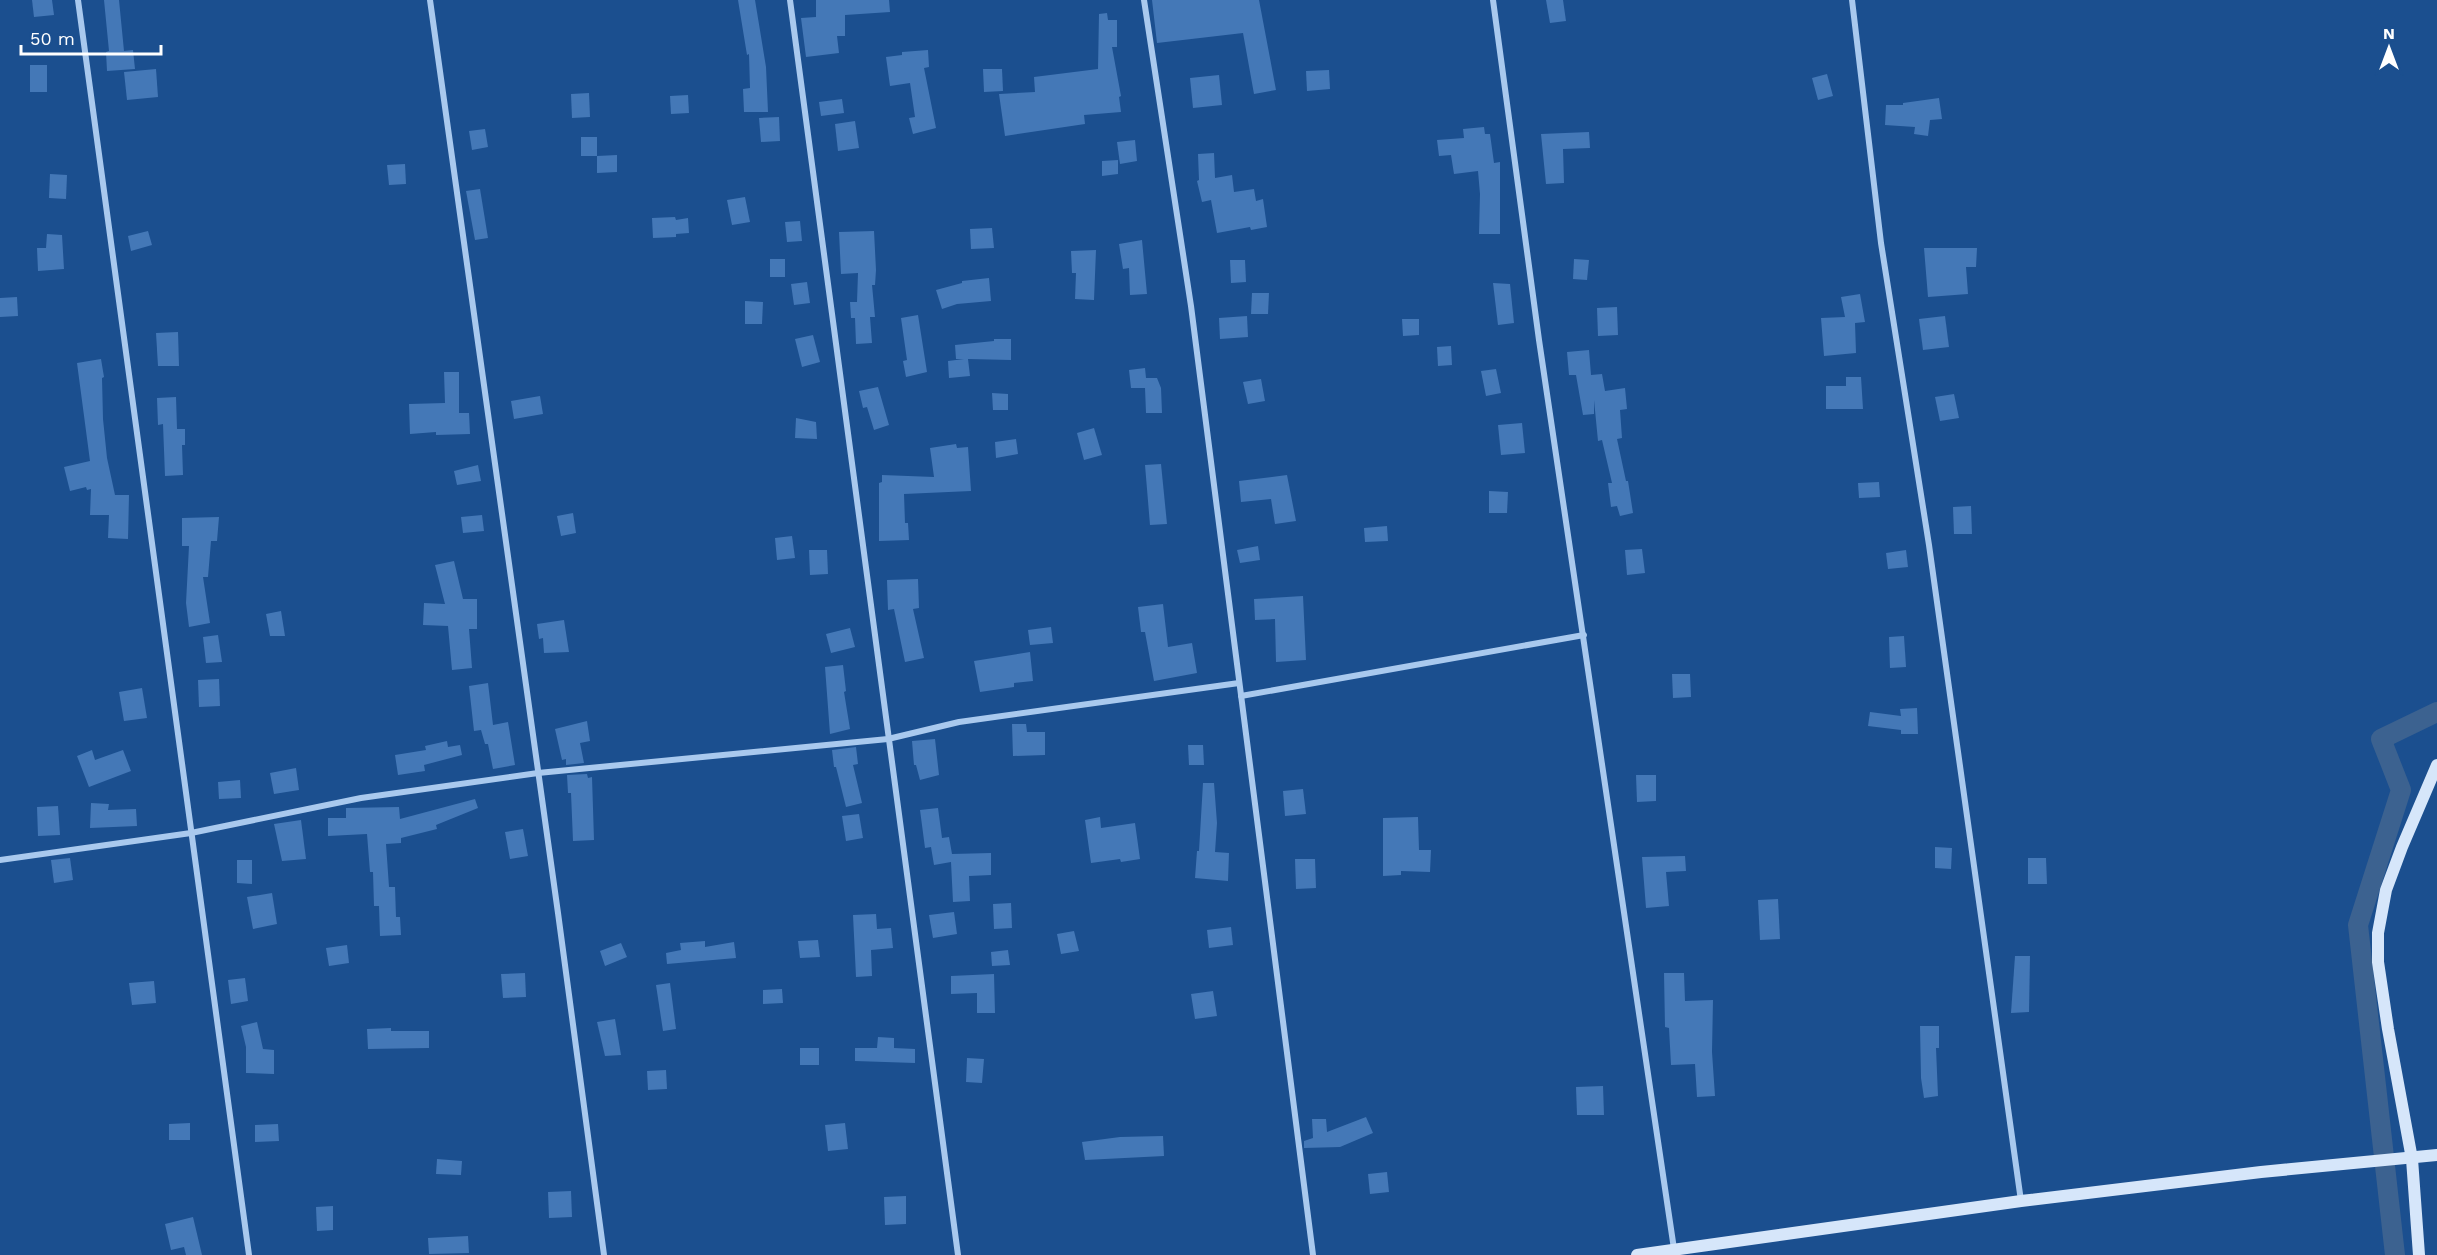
<svg xmlns="http://www.w3.org/2000/svg" width="2437" height="1255" viewBox="0 0 2437 1255" font-family="'Work Sans',sans-serif">
  <style>
    .lines { fill: none; stroke-linecap: round; stroke-linejoin: round }
    .canal { stroke: #3c6290; stroke-width: 20 }
    .building { fill: #4478b7 }
    .street { stroke: #a9c9ee; stroke-width: 6 }
    .secondary { stroke: #d6e6fa; stroke-width: 12 }
  </style>
  <rect width="100%" height="100%" fill="#1b4f8f"/>
  <g class="lines">
    <polyline class="canal" points="2395,1255 2358,925 2401,790 2381,739 2437,712"/>
  </g>
  <g class="building">
    <polygon points="32,0 52,0 54,15 34,17"/>
    <polygon points="104,0 119,0 124,51 133,50 135,69 107,71 106,52 109,51"/>
    <polygon points="738,0 755,0 766,67 768,112 744,112 743,89 750,88 749,54 747,55"/>
    <polygon points="816,0 889,0 890,12 845,15 845,36 837,36 839,53 806,57 801,18 816,17"/>
    <polygon points="1152,0 1259,0 1276,90 1254,94 1243,33 1157,43"/>
    <polygon points="1546,0 1563,0 1566,21 1550,23"/>
    <polygon points="1107,13 1108,20 1117,20 1117,47 1112,47 1121,96 1119,97 1121,112 1084,115 1085,124 1005,136 999,94 1035,92 1034,77 1098,69 1099,14"/>
    <polygon points="928,50 929,67 924,68 936,128 913,134 909,118 915,117 910,83 890,86 886,57 902,55 902,52"/>
    <rect x="30" y="65" width="17" height="27"/>
    <polygon points="156,69 158,97 127,100 124,72"/>
    <polygon points="983,69 1002,69 1003,91 984,92"/>
    <polygon points="1329,70 1330,89 1307,91 1306,71"/>
    <polygon points="1827,74 1833,96 1818,100 1812,78"/>
    <polygon points="1219,75 1222,105 1193,108 1190,78"/>
    <polygon points="589,93 590,117 572,118 571,94"/>
    <polygon points="688,95 689,113 671,114 670,96"/>
    <polygon points="1939,98 1942,119 1930,120 1928,136 1914,134 1915,127 1885,125 1886,105 1903,105 1903,103"/>
    <polygon points="842,99 844,113 821,116 819,102"/>
    <polygon points="779,117 780,141 761,142 759,118"/>
    <polygon points="855,121 859,148 838,151 835,124"/>
    <polygon points="1484,127 1485,134 1490,134 1494,163 1500,162 1500,234 1479,234 1480,194 1478,171 1454,174 1451,155 1439,156 1437,140 1464,138 1463,129"/>
    <polygon points="485,129 488,147 472,150 469,131"/>
    <polygon points="1589,132 1590,148 1563,149 1564,183 1546,184 1541,134"/>
    <rect x="581" y="137" width="16" height="19"/>
    <polygon points="1135,140 1137,161 1120,164 1117,142"/>
    <polygon points="1214,153 1215,178 1232,175 1234,192 1254,189 1256,201 1263,199 1267,227 1251,230 1250,227 1217,233 1211,200 1202,202 1197,181 1199,180 1198,154"/>
    <polygon points="617,155 617,172 597,173 597,156"/>
    <polygon points="1118,160 1118,174 1102,176 1102,161"/>
    <polygon points="405,164 406,184 389,185 387,165"/>
    <polygon points="50,174 67,175 66,199 49,198"/>
    <polygon points="480,189 488,238 475,240 466,191"/>
    <polygon points="745,197 750,222 732,225 727,200"/>
    <polygon points="675,217 676,220 688,218 689,233 676,234 676,237 653,238 652,218"/>
    <polygon points="800,221 802,241 787,242 785,222"/>
    <polygon points="992,228 994,248 971,249 970,229"/>
    <polygon points="148,231 152,245 131,251 128,236"/>
    <polygon points="874,231 876,270 875,285 872,285 875,317 870,317 872,343 856,344 855,318 851,318 850,302 857,302 858,273 841,274 839,232"/>
    <polygon points="47,234 62,235 64,269 38,271 37,248 46,248"/>
    <polygon points="1142,240 1147,294 1130,295 1129,268 1123,269 1119,244"/>
    <polygon points="1924,248 1977,248 1976,267 1966,267 1968,294 1928,297"/>
    <polygon points="1096,250 1094,300 1075,299 1076,273 1072,273 1071,251"/>
    <rect x="770" y="259" width="15" height="18"/>
    <polygon points="1574,259 1589,260 1587,280 1573,279"/>
    <polygon points="1230,260 1245,260 1246,282 1231,283"/>
    <polygon points="989,278 991,301 957,304 942,309 936,290 962,283 962,281"/>
    <polygon points="807,282 810,303 794,305 791,284"/>
    <polygon points="1493,283 1510,284 1514,323 1498,325"/>
    <polygon points="1252,293 1269,293 1268,314 1251,314"/>
    <polygon points="1860,294 1865,322 1855,323 1856,353 1824,356 1821,318 1845,317 1841,297"/>
    <polygon points="17,297 18,316 0,317 0,298"/>
    <polygon points="745,301 763,302 762,324 745,324"/>
    <polygon points="1617,307 1618,335 1598,336 1597,308"/>
    <polygon points="918,315 927,372 906,377 903,361 907,360 901,318"/>
    <polygon points="1247,316 1248,337 1220,339 1219,318"/>
    <polygon points="1945,316 1949,347 1923,350 1919,319"/>
    <polygon points="1402,319 1419,319 1419,335 1403,336"/>
    <polygon points="178,332 179,366 158,366 156,333"/>
    <polygon points="813,335 820,362 802,367 795,339"/>
    <polygon points="994,339 1011,339 1011,360 968,359 970,376 949,378 948,361 964,359 956,359 955,345 994,341"/>
    <polygon points="1451,346 1452,365 1438,366 1437,347"/>
    <polygon points="1589,350 1591,375 1602,374 1605,391 1625,388 1627,409 1620,410 1622,438 1617,439 1626,481 1628,481 1633,513 1620,516 1617,506 1611,507 1608,483 1612,483 1602,440 1598,441 1594,400 1594,414 1583,415 1576,375 1569,375 1567,352"/>
    <polygon points="101,359 104,377 102,378 103,419 107,458 115,495 129,495 128,539 108,538 109,515 90,515 91,489 87,490 86,487 70,491 64,467 90,461 77,363"/>
    <polygon points="1145,368 1146,378 1157,378 1161,388 1162,413 1146,413 1145,388 1131,388 1129,370"/>
    <polygon points="1496,369 1501,393 1486,396 1481,371"/>
    <polygon points="444,372 459,372 459,413 469,413 470,434 436,435 436,432 410,434 409,404 445,403"/>
    <polygon points="1846,377 1861,377 1863,409 1826,409 1826,386 1846,386"/>
    <polygon points="1261,379 1265,401 1248,404 1243,382"/>
    <polygon points="878,387 889,425 874,430 867,407 863,408 859,391"/>
    <polygon points="992,393 1008,394 1008,410 993,410"/>
    <polygon points="1954,394 1959,418 1940,421 1935,397"/>
    <polygon points="540,396 543,414 514,419 511,401"/>
    <polygon points="176,397 177,429 185,429 185,445 182,445 183,475 165,476 163,424 158,425 157,398"/>
    <polygon points="796,418 816,422 817,439 795,438"/>
    <polygon points="1522,423 1525,453 1501,455 1498,425"/>
    <polygon points="1094,428 1102,455 1084,460 1077,433"/>
    <polygon points="1016,439 1018,454 996,458 995,442"/>
    <polygon points="956,444 957,448 968,447 971,491 904,494 905,523 908,523 909,540 879,541 879,483 882,482 882,475 934,477 930,448"/>
    <polygon points="1161,464 1167,524 1150,525 1145,465"/>
    <polygon points="478,465 481,481 457,485 454,471"/>
    <polygon points="1287,475 1296,521 1275,524 1271,499 1241,502 1239,481"/>
    <polygon points="1879,482 1880,497 1859,498 1858,483"/>
    <polygon points="1489,491 1508,492 1507,513 1489,513"/>
    <polygon points="1971,506 1972,534 1954,534 1953,507"/>
    <polygon points="573,513 576,533 561,536 557,516"/>
    <polygon points="482,515 484,531 463,533 461,517"/>
    <polygon points="219,517 217,541 211,541 208,577 203,577 210,623 189,627 186,603 189,546 182,546 182,518"/>
    <polygon points="1387,526 1388,541 1365,542 1364,528"/>
    <polygon points="792,536 795,558 777,560 775,538"/>
    <polygon points="1258,546 1260,560 1240,563 1237,550"/>
    <polygon points="1642,549 1645,573 1627,575 1625,550"/>
    <polygon points="809,550 827,550 828,574 810,575"/>
    <polygon points="1906,550 1908,567 1888,569 1886,553"/>
    <polygon points="454,561 463,599 477,599 477,629 469,629 472,668 452,670 448,626 423,625 424,603 445,604 435,565"/>
    <polygon points="918,579 919,608 913,609 924,658 905,662 894,609 888,610 887,580"/>
    <polygon points="1303,596 1306,660 1276,662 1275,619 1255,620 1254,599"/>
    <polygon points="1163,604 1168,647 1192,643 1197,673 1154,681 1145,632 1141,632 1138,607"/>
    <polygon points="281,611 285,636 270,636 266,614"/>
    <polygon points="564,620 569,652 544,653 543,638 539,639 537,624"/>
    <polygon points="1051,627 1053,643 1030,645 1028,630"/>
    <polygon points="850,628 855,647 831,653 826,634"/>
    <polygon points="218,635 222,662 206,663 203,637"/>
    <polygon points="1904,636 1906,667 1890,668 1889,637"/>
    <polygon points="1030,652 1033,681 1014,683 1014,687 980,692 974,661"/>
    <polygon points="843,665 846,691 844,692 850,729 830,734 825,667"/>
    <polygon points="1672,674 1690,674 1691,697 1673,698"/>
    <polygon points="219,679 220,706 199,707 198,680"/>
    <polygon points="488,683 493,725 508,722 515,765 493,769 488,744 485,744 481,730 474,731 469,686"/>
    <polygon points="142,688 147,718 124,721 119,692"/>
    <polygon points="1917,708 1918,734 1901,734 1901,730 1868,726 1870,712 1901,716 1900,709"/>
    <polygon points="587,721 590,741 580,743 584,763 566,765 566,759 562,760 555,729"/>
    <polygon points="1012,724 1026,724 1027,732 1045,732 1045,755 1013,756"/>
    <polygon points="935,739 939,775 920,780 916,765 914,765 912,741"/>
    <polygon points="447,741 448,747 460,745 462,755 424,765 425,771 398,775 395,755 426,750 425,746"/>
    <polygon points="1188,745 1203,745 1204,765 1189,765"/>
    <polygon points="856,747 858,764 853,765 862,803 846,807 836,767 834,767 832,750"/>
    <polygon points="92,750 95,760 123,750 131,771 89,787 77,756"/>
    <polygon points="296,768 299,790 274,794 270,773"/>
    <polygon points="587,774 588,778 592,777 594,840 573,841 571,793 568,793 567,775"/>
    <polygon points="1636,775 1656,775 1656,801 1637,802"/>
    <polygon points="240,780 241,798 219,799 218,782"/>
    <polygon points="1203,783 1214,783 1217,823 1215,852 1229,853 1228,881 1195,878 1197,851 1199,851"/>
    <polygon points="1303,789 1306,814 1285,816 1283,791"/>
    <polygon points="475,799 478,808 436,825 437,829 401,838 401,843 386,844 389,887 395,887 396,917 400,917 401,935 380,936 379,906 374,906 373,872 370,872 367,834 328,836 328,818 346,818 346,808 399,807 400,819"/>
    <polygon points="91,803 109,804 108,810 136,809 137,826 90,828"/>
    <polygon points="58,806 60,835 38,836 37,807"/>
    <polygon points="938,808 942,838 949,837 952,854 991,853 991,875 969,876 970,901 953,902 951,862 934,865 931,847 925,848 920,810"/>
    <polygon points="859,814 863,838 846,841 842,816"/>
    <polygon points="1100,817 1101,828 1135,823 1140,859 1121,862 1120,859 1091,863 1085,820"/>
    <polygon points="1418,817 1419,850 1431,850 1430,872 1401,871 1401,875 1383,876 1383,818"/>
    <polygon points="301,820 306,859 282,861 274,824"/>
    <polygon points="523,829 528,856 510,859 505,832"/>
    <polygon points="1935,847 1952,848 1951,869 1935,868"/>
    <polygon points="1685,856 1686,871 1666,872 1669,906 1646,908 1642,857"/>
    <polygon points="70,858 73,880 54,883 51,860"/>
    <polygon points="2028,858 2046,858 2047,884 2028,884"/>
    <polygon points="1295,859 1315,859 1316,888 1296,889"/>
    <polygon points="237,860 252,860 252,884 237,883"/>
    <polygon points="272,893 277,924 253,929 247,897"/>
    <polygon points="1778,899 1780,939 1760,940 1758,900"/>
    <polygon points="1011,903 1012,928 994,929 993,904"/>
    <polygon points="954,912 957,934 933,938 929,915"/>
    <polygon points="876,914 877,929 891,928 893,948 871,950 872,976 856,977 853,915"/>
    <polygon points="1231,927 1233,945 1209,948 1207,930"/>
    <polygon points="1074,931 1079,951 1061,954 1057,934"/>
    <polygon points="818,940 820,957 800,958 798,941"/>
    <polygon points="705,941 705,947 734,942 736,958 667,964 666,953 681,950 680,943"/>
    <polygon points="621,943 627,957 605,966 600,951"/>
    <polygon points="347,945 349,963 329,966 326,948"/>
    <polygon points="1008,950 1010,965 992,966 991,952"/>
    <polygon points="2015,956 2030,956 2029,1012 2011,1013"/>
    <polygon points="525,973 526,997 503,998 501,974"/>
    <polygon points="1664,973 1684,973 1685,1001 1713,1000 1712,1052 1715,1096 1697,1097 1695,1064 1671,1065 1669,1028 1665,1027"/>
    <polygon points="994,974 995,1013 977,1013 977,993 951,994 951,976"/>
    <polygon points="245,978 248,1001 231,1004 228,980"/>
    <polygon points="154,981 156,1003 132,1005 129,983"/>
    <polygon points="670,983 676,1029 663,1031 656,985"/>
    <polygon points="782,989 783,1003 763,1004 763,990"/>
    <polygon points="1213,991 1217,1016 1195,1019 1191,994"/>
    <polygon points="615,1019 621,1055 605,1056 597,1022"/>
    <polygon points="257,1022 263,1049 274,1050 274,1074 246,1073 246,1047 241,1026"/>
    <polygon points="1920,1026 1939,1026 1939,1048 1936,1048 1938,1096 1924,1098 1921,1078"/>
    <polygon points="391,1028 391,1031 429,1031 429,1048 368,1049 367,1029"/>
    <polygon points="878,1037 894,1038 894,1048 915,1049 915,1063 855,1061 855,1048 877,1048"/>
    <rect x="800" y="1048" width="19" height="17"/>
    <polygon points="967,1058 984,1059 982,1083 966,1082"/>
    <polygon points="666,1070 667,1089 648,1090 647,1071"/>
    <polygon points="1603,1086 1604,1115 1577,1115 1576,1087"/>
    <polygon points="1366,1117 1373,1133 1340,1147 1304,1148 1304,1141 1313,1138 1312,1119 1326,1119 1327,1132"/>
    <polygon points="190,1123 190,1140 169,1140 169,1124"/>
    <polygon points="845,1123 848,1149 828,1151 825,1125"/>
    <polygon points="278,1124 279,1141 255,1142 255,1125"/>
    <polygon points="1163,1136 1164,1156 1085,1160 1082,1142 1120,1137"/>
    <polygon points="437,1159 462,1161 461,1175 436,1174"/>
    <polygon points="1387,1172 1389,1192 1370,1194 1368,1174"/>
    <polygon points="571,1191 572,1217 549,1218 548,1192"/>
    <polygon points="906,1196 906,1224 885,1225 884,1197"/>
    <polygon points="333,1206 333,1230 317,1231 316,1207"/>
    <polygon points="193,1217 202,1255 186,1255 184,1247 171,1250 165,1224"/>
    <polygon points="468,1236 469,1253 429,1254 428,1238"/>
  </g>
  <g class="lines">
    <g class="street">
      <polyline points="78,0 249,1255"/>
      <polyline points="430,0 558,913 604,1255"/>
      <polyline points="790,0 958,1255"/>
      <polyline points="1144,0 1191,306 1313,1255"/>
      <polyline points="1493,0 1539,340 1674,1249"/>
      <polyline points="1852,0 1881,243 1929,545 2021,1201"/>
      <polyline points="1241,696 1584,635"/>
      <polyline points="0,860 191,833 361,798 538,773 888,739 959,722 1239,683"/>
    </g>
    <g class="secondary">
      <polyline points="1637,1255 2021,1201 2261,1172 2437,1155"/>
      <polyline points="2419,1255 2412,1159 2388,1029 2378,962 2378,933 2386,890 2402,847 2437,765"/>
    </g>
  </g>
  <g transform="translate(2389 48)" stroke="#1b4f8f" stroke-width="4.5" paint-order="stroke">
  <path d="M0-4.5L10 22L0 15L-10 22Z" fill="#ffffff"/>
  <text y="-9" font-size="16" font-weight="bold" text-anchor="middle" fill="#ffffff">N</text>
  </g>
  <path d="M21 45v9h140v-9" fill="none" stroke="#ffffff" stroke-width="3"/>
  <text x="30" y="45" font-size="18" fill="#ffffff" stroke="#1b4f8f" stroke-width="4.5" paint-order="stroke">50 m</text>
</svg>
